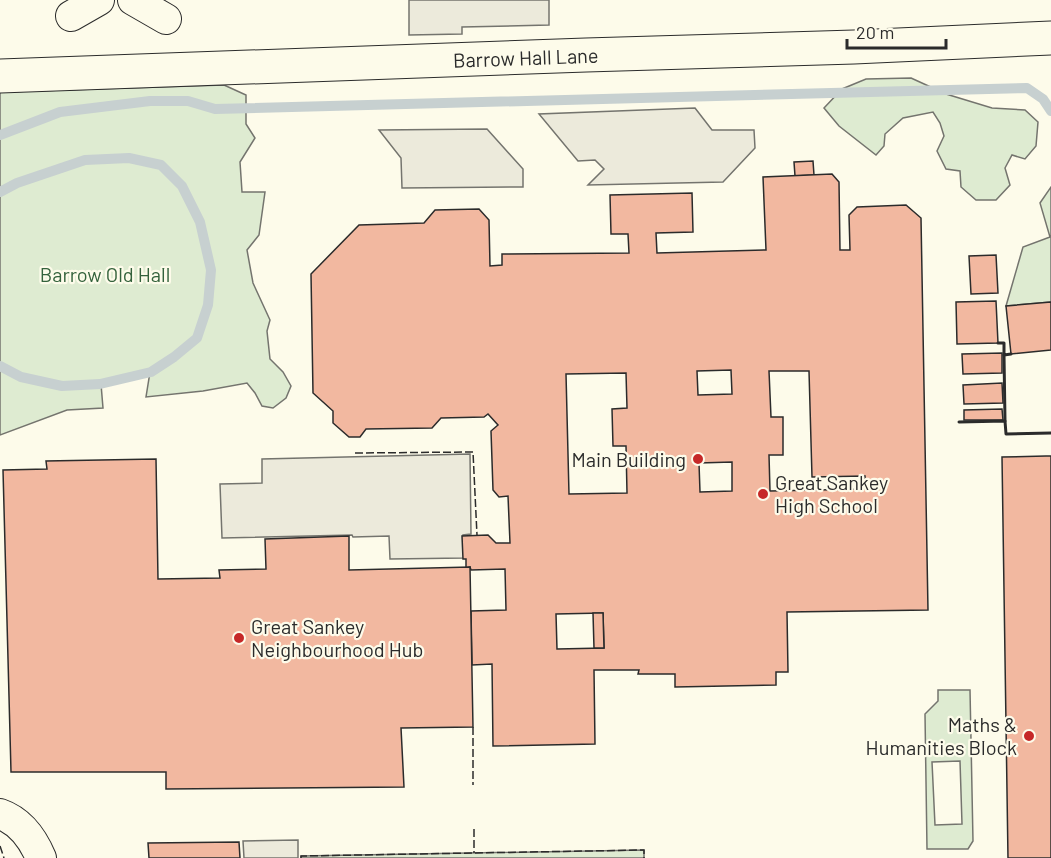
<svg xmlns="http://www.w3.org/2000/svg" width="1051" height="858" viewBox="0 0 1051 858" font-family="Barlow,sans-serif">
  <style>
    .green { fill: #deebd1; stroke: #74746e; stroke-width: 1.5; fill-rule: evenodd }
    .parking { fill: #eceadb; stroke: #74746e; stroke-width: 1.5 }
    .lines { fill: none; stroke-linecap: round; stroke-linejoin: round }
    .stream { stroke: #c7d0d0; stroke-width: 10 }
    .building { fill: #f2b8a0; stroke: #2b2b2b; stroke-width: 1.5; fill-rule: evenodd }
    .street-casing { stroke: #2b2b2b; stroke-width: 32 }
    .secondary-casing { stroke: #2b2b2b; stroke-width: 35 }
    .street { stroke: #fdfbea; stroke-width: 30 }
    .secondary { stroke: #fdfbea; stroke-width: 33 }
    .fence { stroke: #2b2b2b; stroke-width: 1.5; stroke-dasharray: 8 3; stroke-linecap: butt }
    .wall { stroke: #2b2b2b; stroke-width: 3 }
    .poi-dot { fill: #c62828; stroke: #fdfbea; stroke-width: 2 }
    .labels { text-anchor: middle; dominant-baseline: central; stroke-width: 4.5; stroke-linejoin: round; paint-order: stroke }
    .street-label { font-size: 20px; fill: #2b2b2b; stroke: #fdfbea }
    .park-label { font-size: 20px; fill: #34623c; stroke: #fdfbea }
    .poi-label { font-size: 20px; fill: #2b2b2b; stroke: #fdfbea; text-anchor: end }
  </style>
  <rect width="100%" height="100%" fill="#fdfbea"/>
  <g class="green">
    <polygon points="911,78 946,94 992,108 1025,110 1038,122 1036,146 1025,159 1012,155 1005,168 1010,185 996,200 976,200 961,187 960,171 946,169 937,151 944,136 940,123 933,112 903,118 885,134 884,146 876,155 839,126 824,108 842,89 866,79"/>
    <polygon points="224,85 246,95 246,124 255,138 240,162 242,192 265,192 259,235 247,250 253,283 270,320 267,331 270,359 283,372 291,386 286,398 273,408 262,406 255,393 247,383 203,391 146,397 150,372 101,384 103,408 67,410 0,435 0,92"/>
    <polygon points="1051,187 1051,302 1006,306 1023,247 1050,237 1040,203"/>
    <path d="M 938,690 L 970,690 L 973,841 L 968,849 L 927,849 L 925,714 L 938,701 ZM 960,761 L 962,824 L 935,825 L 932,762 Z"/>
    <polygon points="644,850 644,858 301,858 301,856"/>
  </g>
  <g class="parking">
    <polygon points="409,0 549,0 549,25 462,27 462,34 409,35"/>
    <polygon points="695,108 712,130 754,130 755,148 723,182 588,185 604,169 595,160 578,161 539,114"/>
    <polygon points="487,129 523,169 523,187 402,188 401,158 379,130"/>
    <polygon points="470,454 471,534 463,535 464,558 390,559 389,536 353,537 352,535 222,538 220,484 262,483 262,459"/>
    <polygon points="298,840 298,858 244,858 243,841"/>
  </g>
  <g class="lines">
    <g class="stream">
      <polyline points="0,135 60,112 150,101 188,101 215,109 1027,88 1043,99 1051,111"/>
      <polyline points="0,192 17,183 85,160 129,158 161,165 182,186 200,222 211,270 208,305 197,338 174,357 151,372 100,384 62,386 21,377 0,366"/>
    </g>
  </g>
  <g class="building">
    <polygon points="813,161 814,175 795,176 794,162"/>
    <path d="M 832,174 L 839,182 L 840,250 L 850,250 L 849,215 L 857,207 L 906,205 L 921,218 L 928,610 L 787,612 L 788,672 L 776,672 L 776,685 L 675,687 L 675,674 L 638,674 L 639,670 L 594,670 L 595,744 L 493,746 L 492,664 L 472,665 L 471,611 L 506,610 L 505,569 L 471,570 L 470,567 L 466,568 L 466,559 L 463,559 L 462,536 L 488,535 L 496,543 L 510,543 L 508,496 L 499,497 L 493,490 L 491,431 L 498,425 L 488,414 L 484,417 L 441,418 L 432,428 L 366,429 L 360,437 L 349,437 L 333,423 L 333,411 L 313,393 L 311,274 L 359,225 L 424,223 L 435,210 L 479,209 L 489,220 L 490,266 L 502,265 L 502,254 L 629,253 L 628,234 L 611,234 L 610,195 L 692,193 L 693,232 L 656,233 L 657,253 L 766,250 L 763,177 ZM 731,370 L 732,394 L 698,395 L 697,371 ZM 769,371 L 809,371 L 812,477 L 865,476 L 865,489 L 770,491 L 769,455 L 783,455 L 783,417 L 771,417 ZM 626,373 L 627,408 L 612,409 L 613,446 L 626,446 L 627,493 L 569,494 L 566,374 ZM 732,462 L 732,491 L 700,492 L 699,463 ZM 603,613 L 604,648 L 557,649 L 556,614 Z"/>
    <polygon points="996,255 998,293 971,294 969,256"/>
    <polygon points="996,301 998,343 957,344 956,302"/>
    <polygon points="1051,302 1051,350 1011,354 1006,306"/>
    <polygon points="1002,353 1002,373 963,374 962,354"/>
    <polygon points="1002,383 1003,403 964,404 963,385"/>
    <polygon points="1002,409 1003,420 964,420 964,410"/>
    <polygon points="1046,456 1051,456 1051,858 1008,858 1002,457"/>
    <polygon points="156,459 158,579 220,578 219,570 266,569 265,539 349,536 349,570 470,567 473,727 401,728 404,787 166,789 166,772 11,772 3,470 47,469 46,461"/>
    <polygon points="593,613 603,613 604,648 594,648"/>
    <polygon points="239,842 240,858 149,858 148,843"/>
  </g>
  <g class="lines">
    <defs>
      <g id="street">
        <polyline points="133,0 166,19"/>
        <polyline points="71,16 99,0"/>
        <path d="M 0,814 C 20,821 33,839 41,858"/>
      </g>
      <g id="secondary">
        <path id="s1" d="M 0,76 L 586,55 L 854,47 L 1051,38"/>
      </g>
    </defs>
    <use href="#street" class="street-casing"/>
    <use href="#secondary" class="secondary-casing"/>
    <use href="#street" class="street"/>
    <use href="#secondary" class="secondary"/>
    <g class="fence">
      <polyline points="355,453 473,452 477,535"/>
      <polyline points="473,727 473,785"/>
      <polyline points="474,829 474,853"/>
      <polyline points="0,846 4,858"/>
      <polyline points="301,858 301,856 644,850 644,858"/>
    </g>
    <g class="wall">
      <polyline points="998,343 1004,343 1004,355 1011,354"/>
      <polyline points="1004,355 1005,421"/>
      <polyline points="959,422 1005,421 1006,434 1051,433"/>
    </g>
  </g>
  <g class="poi-dot">
    <circle cx="698" cy="459" r="6"/>
    <circle cx="763" cy="494" r="6"/>
    <circle cx="239" cy="638" r="6"/>
    <circle cx="1029" cy="736" r="6"/>
  </g>
  <g class="labels">
    <g class="street-label">
      <text stroke="none"><textPath href="#s1" startOffset="526">Barrow Hall Lane</textPath></text>
    </g>
    <g class="park-label">
      <text x="105" y="274">Barrow Old Hall</text>
    </g>
    <g class="poi-label">
      <text x="686" y="459">Main Building</text>
      <text x="775" y="482" text-anchor="start">Great Sankey<tspan x="775" dy="23">High School</tspan></text>
      <text x="251" y="626" text-anchor="start">Great Sankey<tspan x="251" dy="23">Neighbourhood Hub</tspan></text>
      <text x="1017" y="724">Maths &amp;<tspan x="1017" dy="23">Humanities Block</tspan></text>
    </g>
  </g>
  <path d="M847 39v9h99v-9" fill="none" stroke="#2b2b2b" stroke-width="3"/>
  <text x="856" y="39" font-size="18" fill="#2b2b2b" stroke="#fdfbea" stroke-width="4.5" paint-order="stroke">20 m</text>
</svg>
